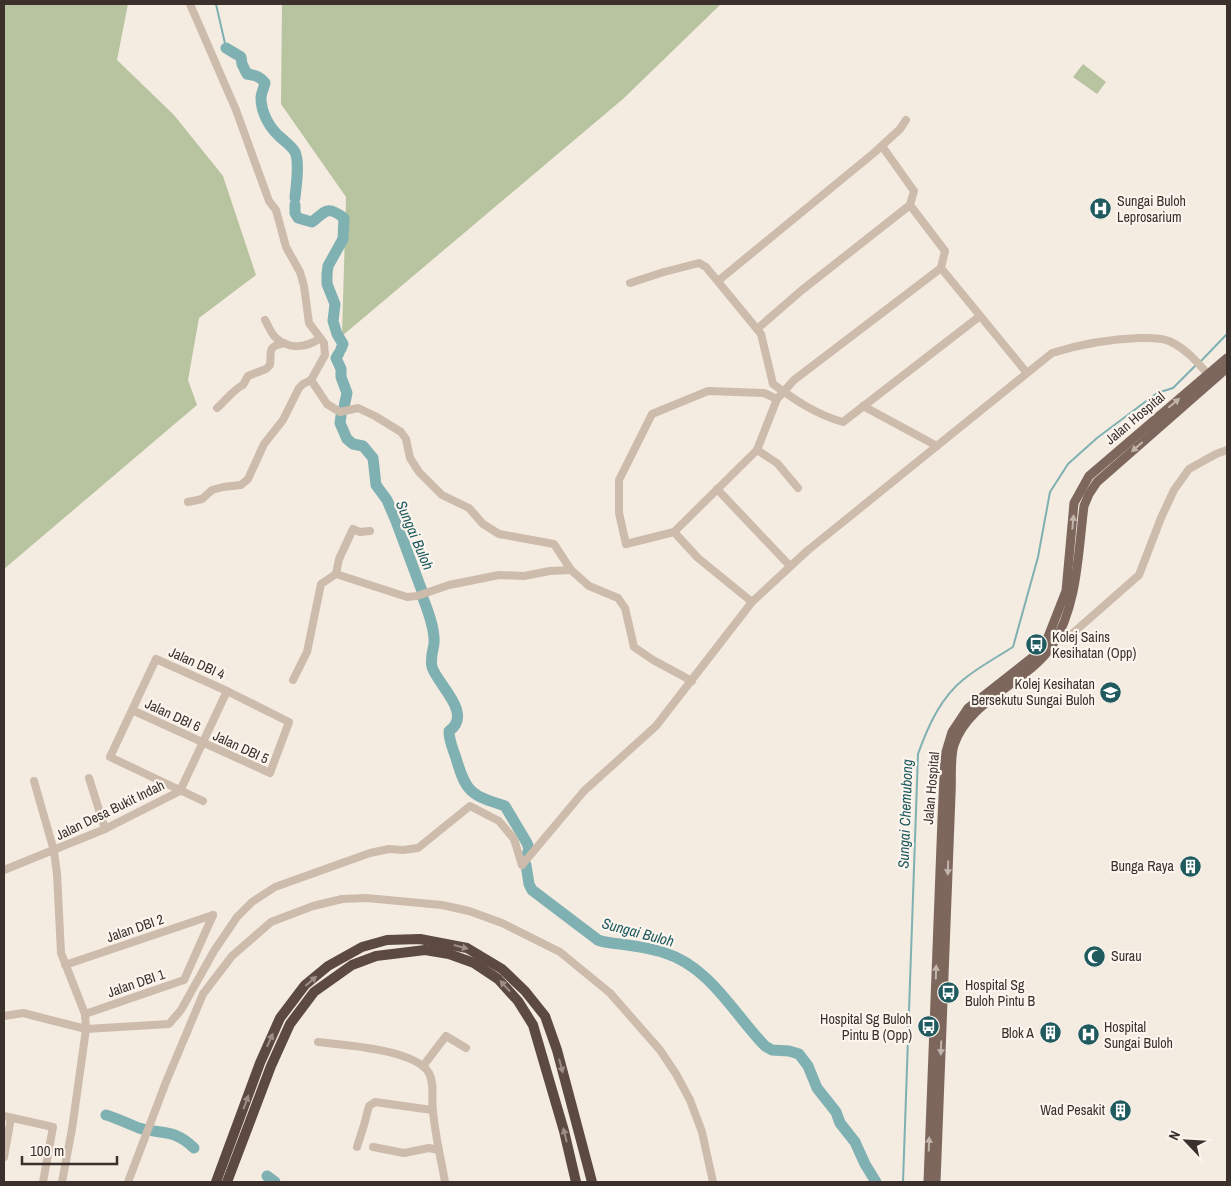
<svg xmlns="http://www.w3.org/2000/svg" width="1231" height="1186" viewBox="0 0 1231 1186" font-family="'Archivo Narrow',sans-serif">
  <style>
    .green { fill: #b8c4a0 }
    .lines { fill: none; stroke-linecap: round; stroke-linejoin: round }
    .stream { stroke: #7fb0b2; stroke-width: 2 }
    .river { stroke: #7fb0b2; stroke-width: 11 }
    .minor { stroke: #cdbbac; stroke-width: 8 }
    .major { stroke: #7d675c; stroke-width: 9 }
    .highway { stroke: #5c4a42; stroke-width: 10 }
    .oneway { fill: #c2b5ac }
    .oneway2 { fill: #9c8e87 }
    .labels { text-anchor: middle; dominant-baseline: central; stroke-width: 4.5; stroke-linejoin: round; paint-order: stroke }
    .poi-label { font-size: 14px; fill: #3b302b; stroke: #fbf5ee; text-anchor: start }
    .street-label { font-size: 14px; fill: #3b302b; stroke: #fbf5ee }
    .water-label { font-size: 15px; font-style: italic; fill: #1f5a5e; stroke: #fbf5ee }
  </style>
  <rect width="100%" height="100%" fill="#f4ebe1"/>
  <g class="green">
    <polygon points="4,4 128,4 117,60 174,115 223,176 256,275 199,318 188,380 197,405 4,569"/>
    <polygon points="282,4 721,4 623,99 342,336 346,197 281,104"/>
    <polygon points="1083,64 1106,82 1097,94 1073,77"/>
  </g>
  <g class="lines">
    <g class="stream">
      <polyline points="216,4 226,48"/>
      <polyline points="1201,361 1227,334"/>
      <path d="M 903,1182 L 918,754 C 928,726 941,697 964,679 C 979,667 997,657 1013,647 L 1038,557 L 1050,492 L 1068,464 L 1097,438 L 1157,393 L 1173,388 L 1197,364"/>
    </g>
    <g class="river">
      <path d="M 226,48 L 241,57 L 242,64 L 247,74 C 254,75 260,76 265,83 C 264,88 261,93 261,98 C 261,112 269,127 279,136 C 284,141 291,145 295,152 C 300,163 296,186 295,198"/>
      <path d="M 295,205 L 295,213 L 298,218 L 312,222 C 326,211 327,205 344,218 L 343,239 L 328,266 L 327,274 L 327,284 L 335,304 L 333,321 L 337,334 L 343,344 L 341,349"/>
      <polyline points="339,353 336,358 341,369 341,377 347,393 344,407"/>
      <polyline points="341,416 340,423 347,439 353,444 363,446 373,458 376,485 387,500 396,521 422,591"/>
      <path d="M 423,598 C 428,611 435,629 434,643 C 433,652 430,658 432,667 C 437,684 474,714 449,731 C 449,741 453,749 456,758 C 466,793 471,795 505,806 L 527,843 L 529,849 L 527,855"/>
      <path d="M 526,865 L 529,884 L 532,890 L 598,940 C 606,943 612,943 620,944 C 635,946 651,948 665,953 C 710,967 734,1014 765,1046 L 772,1050 L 789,1051 L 799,1054 L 808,1066 L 817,1088 L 836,1112 L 840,1123 L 855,1142 L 865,1164 L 876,1182"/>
      <path d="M 106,1115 C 117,1118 128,1124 139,1128 C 163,1135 173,1128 194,1148"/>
      <polyline points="267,1176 275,1182"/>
    </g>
    <g class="minor">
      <polyline points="190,4 236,110 269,201 276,210 286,247 300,272 304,286 309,323 324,343 325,355 311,380 327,404 340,412 358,408 375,416 401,432 406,439 410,458 419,472 442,495 469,508 483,524 499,534 554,544 571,570 589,586 618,598 625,608 634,647 653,660 692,681"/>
      <polyline points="882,146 914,191 910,205 945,251 941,268 1027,373"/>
      <polyline points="718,281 875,152 900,129 906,120"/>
      <path d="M 630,283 L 664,272 L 699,263 L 706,267 L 761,334 L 773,384 C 795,400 817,415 843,422 L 980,316"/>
      <path d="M 265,320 C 268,325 271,333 275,337 C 288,350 307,348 320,338"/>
      <polyline points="757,329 802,290 910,205"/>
      <polyline points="777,399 764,393 708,391 652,414 619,480 619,513 626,544 674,532 757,450 777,399 794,380 941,268"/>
      <polyline points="863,406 937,446"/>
      <path d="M 217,408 C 224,402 235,388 243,385 L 248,376 L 266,369 L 270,365 C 272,352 266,347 284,343"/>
      <polyline points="757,450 777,463 798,488"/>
      <polyline points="717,489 790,566"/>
      <polyline points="188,502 202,499 212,490 223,487 241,485 248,479 264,444 283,420 299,388 303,384 311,380"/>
      <polyline points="674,532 698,558 752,602"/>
      <polyline points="336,574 339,559 353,529 360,532 370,531"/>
      <polyline points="1052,639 1055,639 1073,633 1139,575 1161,518 1174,490 1189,469 1216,454 1227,450"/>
      <polyline points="293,680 307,652 321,584 336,574 407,597 417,596 449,585 499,575 524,576 550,571 571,570"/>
      <polyline points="132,710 270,773 289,722 227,691 156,659 110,757 203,801"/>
      <polyline points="89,778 105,829"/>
      <polyline points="34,781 54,851 57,874 61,953 85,1014 86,1029 72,1129 62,1182"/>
      <path d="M 522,865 L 584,791 L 656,726 L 752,602 L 807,551 L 1052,353 C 1081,344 1108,339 1139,338 C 1149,338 1159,337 1169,341 C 1187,349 1199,364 1212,379"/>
      <polyline points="4,870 105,829 180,791 227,691"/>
      <polyline points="65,965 213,915"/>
      <polyline points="85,1014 184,980 213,915"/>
      <polyline points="4,1016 23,1013 86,1029 169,1024 181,1010 214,951 237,917 252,902 275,887 370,853 389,849 403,850 418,848 470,806 499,821 514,839 522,865"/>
      <path d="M 318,1042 C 344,1045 415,1049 429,1073 C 435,1084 431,1099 433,1111 C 435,1135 441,1159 445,1182"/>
      <polyline points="423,1066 446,1036 466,1048"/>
      <polyline points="4,1116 53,1127 43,1182"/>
      <polyline points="357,1147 364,1125 369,1106 375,1102 432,1110"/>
      <polyline points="373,1147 404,1153 429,1148 439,1150"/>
      <polyline points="4,1157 11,1118"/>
      <polyline points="128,1182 166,1082 203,994 232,956 271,922 313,906 342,899 366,898 442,905 469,911 502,923 560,952 610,993 660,1050 676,1074 690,1100 702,1132 713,1182"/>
    </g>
    <g class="major">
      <polyline points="928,1182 942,819 945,755 952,732 968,708 1034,656 1048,637 1066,591 1074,503 1089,476 1227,358"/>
      <path d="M 936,1182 L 951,795 C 952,780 950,758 954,745 C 969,700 1027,683 1052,646 C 1078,606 1078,552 1084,506 L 1089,494 L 1097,482 L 1227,368"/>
    </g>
    <g class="highway">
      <polyline points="216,1182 260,1063 280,1018 305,985 328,966 362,947 387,940 420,939 467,948 502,969 525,991 545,1016 557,1050 592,1182"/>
      <polyline points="227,1182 271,1066 290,1024 314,992 352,965 376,956 425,950 449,954 474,963 498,979 518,1001 533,1025 564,1131 576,1182"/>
    </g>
  </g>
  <defs><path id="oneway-solid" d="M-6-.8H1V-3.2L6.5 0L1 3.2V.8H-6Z" transform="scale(1.25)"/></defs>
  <g class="oneway">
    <use href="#oneway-solid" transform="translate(1174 403) rotate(-40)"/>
    <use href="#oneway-solid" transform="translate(1137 447) rotate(139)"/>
    <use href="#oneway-solid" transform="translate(1073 522) rotate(-85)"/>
    <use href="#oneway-solid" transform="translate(948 868) rotate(92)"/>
    <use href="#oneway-solid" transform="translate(936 972) rotate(-88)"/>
    <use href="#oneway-solid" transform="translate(941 1048) rotate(92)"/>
    <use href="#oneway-solid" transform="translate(929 1144) rotate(-88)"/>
  </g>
  <g class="oneway2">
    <use href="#oneway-solid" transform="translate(461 947) rotate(15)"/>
    <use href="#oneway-solid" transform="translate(311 981) rotate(-41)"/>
    <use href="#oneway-solid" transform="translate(505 986) rotate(-133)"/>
    <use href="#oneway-solid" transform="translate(270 1040) rotate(-66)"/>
    <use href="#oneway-solid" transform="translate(561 1066) rotate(75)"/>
    <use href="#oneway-solid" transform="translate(246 1102) rotate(-70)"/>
    <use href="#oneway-solid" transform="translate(565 1135) rotate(-104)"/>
  </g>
  <defs>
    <symbol id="hospital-disc" viewBox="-11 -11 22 22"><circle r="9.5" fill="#1f5a5e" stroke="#fbf5ee"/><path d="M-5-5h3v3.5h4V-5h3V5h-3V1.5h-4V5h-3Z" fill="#fff"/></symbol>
    <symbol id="bus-disc" viewBox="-11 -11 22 22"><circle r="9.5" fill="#1f5a5e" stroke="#fbf5ee"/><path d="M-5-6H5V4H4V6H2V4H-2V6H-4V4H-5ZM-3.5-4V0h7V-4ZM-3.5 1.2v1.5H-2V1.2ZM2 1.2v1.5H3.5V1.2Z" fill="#fff"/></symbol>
    <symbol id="university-disc" viewBox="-11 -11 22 22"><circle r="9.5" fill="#1f5a5e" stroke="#fbf5ee"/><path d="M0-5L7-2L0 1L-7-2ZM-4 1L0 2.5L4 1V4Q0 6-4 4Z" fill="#fff"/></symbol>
    <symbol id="building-disc" viewBox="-11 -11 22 22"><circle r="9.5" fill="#1f5a5e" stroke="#fbf5ee"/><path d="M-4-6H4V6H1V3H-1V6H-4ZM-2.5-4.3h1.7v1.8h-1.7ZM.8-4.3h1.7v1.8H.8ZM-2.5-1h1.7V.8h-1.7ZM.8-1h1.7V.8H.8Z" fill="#fff"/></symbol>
    <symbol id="mosque-disc" viewBox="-11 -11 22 22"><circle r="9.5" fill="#1f5a5e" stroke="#fbf5ee"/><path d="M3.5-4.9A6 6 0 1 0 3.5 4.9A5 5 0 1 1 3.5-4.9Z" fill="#fff"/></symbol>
  </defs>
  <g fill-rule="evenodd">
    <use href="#hospital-disc" x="1088" y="196" width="25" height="25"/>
    <use href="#bus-disc" x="1024" y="632" width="25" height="25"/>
    <use href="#university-disc" x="1098" y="680" width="25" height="25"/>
    <use href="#building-disc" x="1178" y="854" width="25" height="25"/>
    <use href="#mosque-disc" x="1082" y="944" width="25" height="25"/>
    <use href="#bus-disc" x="936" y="980" width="25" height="25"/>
    <use href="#bus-disc" x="916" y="1014" width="25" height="25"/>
    <use href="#building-disc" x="1038" y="1020" width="25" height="25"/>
    <use href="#hospital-disc" x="1076" y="1022" width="25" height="25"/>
    <use href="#building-disc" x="1108" y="1098" width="25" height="25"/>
  </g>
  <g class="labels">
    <g class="poi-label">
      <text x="1117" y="201">Sungai Buloh<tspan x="1117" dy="16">Leprosarium</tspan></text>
      <text x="1052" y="637">Kolej Sains<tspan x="1052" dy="16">Kesihatan (Opp)</tspan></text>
      <text x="1095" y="684" text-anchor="end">Kolej Kesihatan<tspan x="1095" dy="16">Bersekutu Sungai Buloh</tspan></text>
      <text x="1174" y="866" text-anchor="end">Bunga Raya</text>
      <text x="1111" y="956">Surau</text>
      <text x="965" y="985">Hospital Sg<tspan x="965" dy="16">Buloh Pintu B</tspan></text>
      <text x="912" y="1019" text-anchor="end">Hospital Sg Buloh<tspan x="912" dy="16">Pintu B (Opp)</tspan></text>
      <text x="1104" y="1027">Hospital<tspan x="1104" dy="16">Sungai Buloh</tspan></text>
      <text x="1034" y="1033" text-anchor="end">Blok A</text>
      <text x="1105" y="1110" text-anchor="end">Wad Pesakit</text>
    </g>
    <g class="street-label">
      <text transform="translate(1135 418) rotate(-40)">Jalan Hospital</text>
      <text transform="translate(197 663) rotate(24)">Jalan DBI 4</text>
      <text transform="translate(173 715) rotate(25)">Jalan DBI 6</text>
      <text transform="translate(241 747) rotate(25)">Jalan DBI 5</text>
      <text transform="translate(931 788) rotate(-85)">Jalan Hospital</text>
      <text transform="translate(110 810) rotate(-26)">Jalan Desa Bukit Indah</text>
      <text transform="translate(135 928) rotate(-19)">Jalan DBI 2</text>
      <text transform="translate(136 983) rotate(-19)">Jalan DBI 1</text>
    </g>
    <g class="water-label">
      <text transform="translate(415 535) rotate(67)">Sungai Buloh</text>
      <text transform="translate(905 814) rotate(-88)">Sungai Chemubong</text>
      <text transform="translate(638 932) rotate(15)">Sungai Buloh</text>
    </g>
  </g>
  <rect width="1231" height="1186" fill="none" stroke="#3b302b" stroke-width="10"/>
  <g transform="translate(1186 1141) rotate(295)" stroke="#fbf5ee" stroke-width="4" paint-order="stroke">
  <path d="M0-4L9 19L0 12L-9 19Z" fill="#3b302b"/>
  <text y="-8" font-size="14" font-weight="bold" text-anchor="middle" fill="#3b302b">N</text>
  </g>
  <path d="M22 1156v8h95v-8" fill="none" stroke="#3b302b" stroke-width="2.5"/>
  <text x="30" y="1156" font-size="15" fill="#3b302b" stroke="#fbf5ee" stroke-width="4" paint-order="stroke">100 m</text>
</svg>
